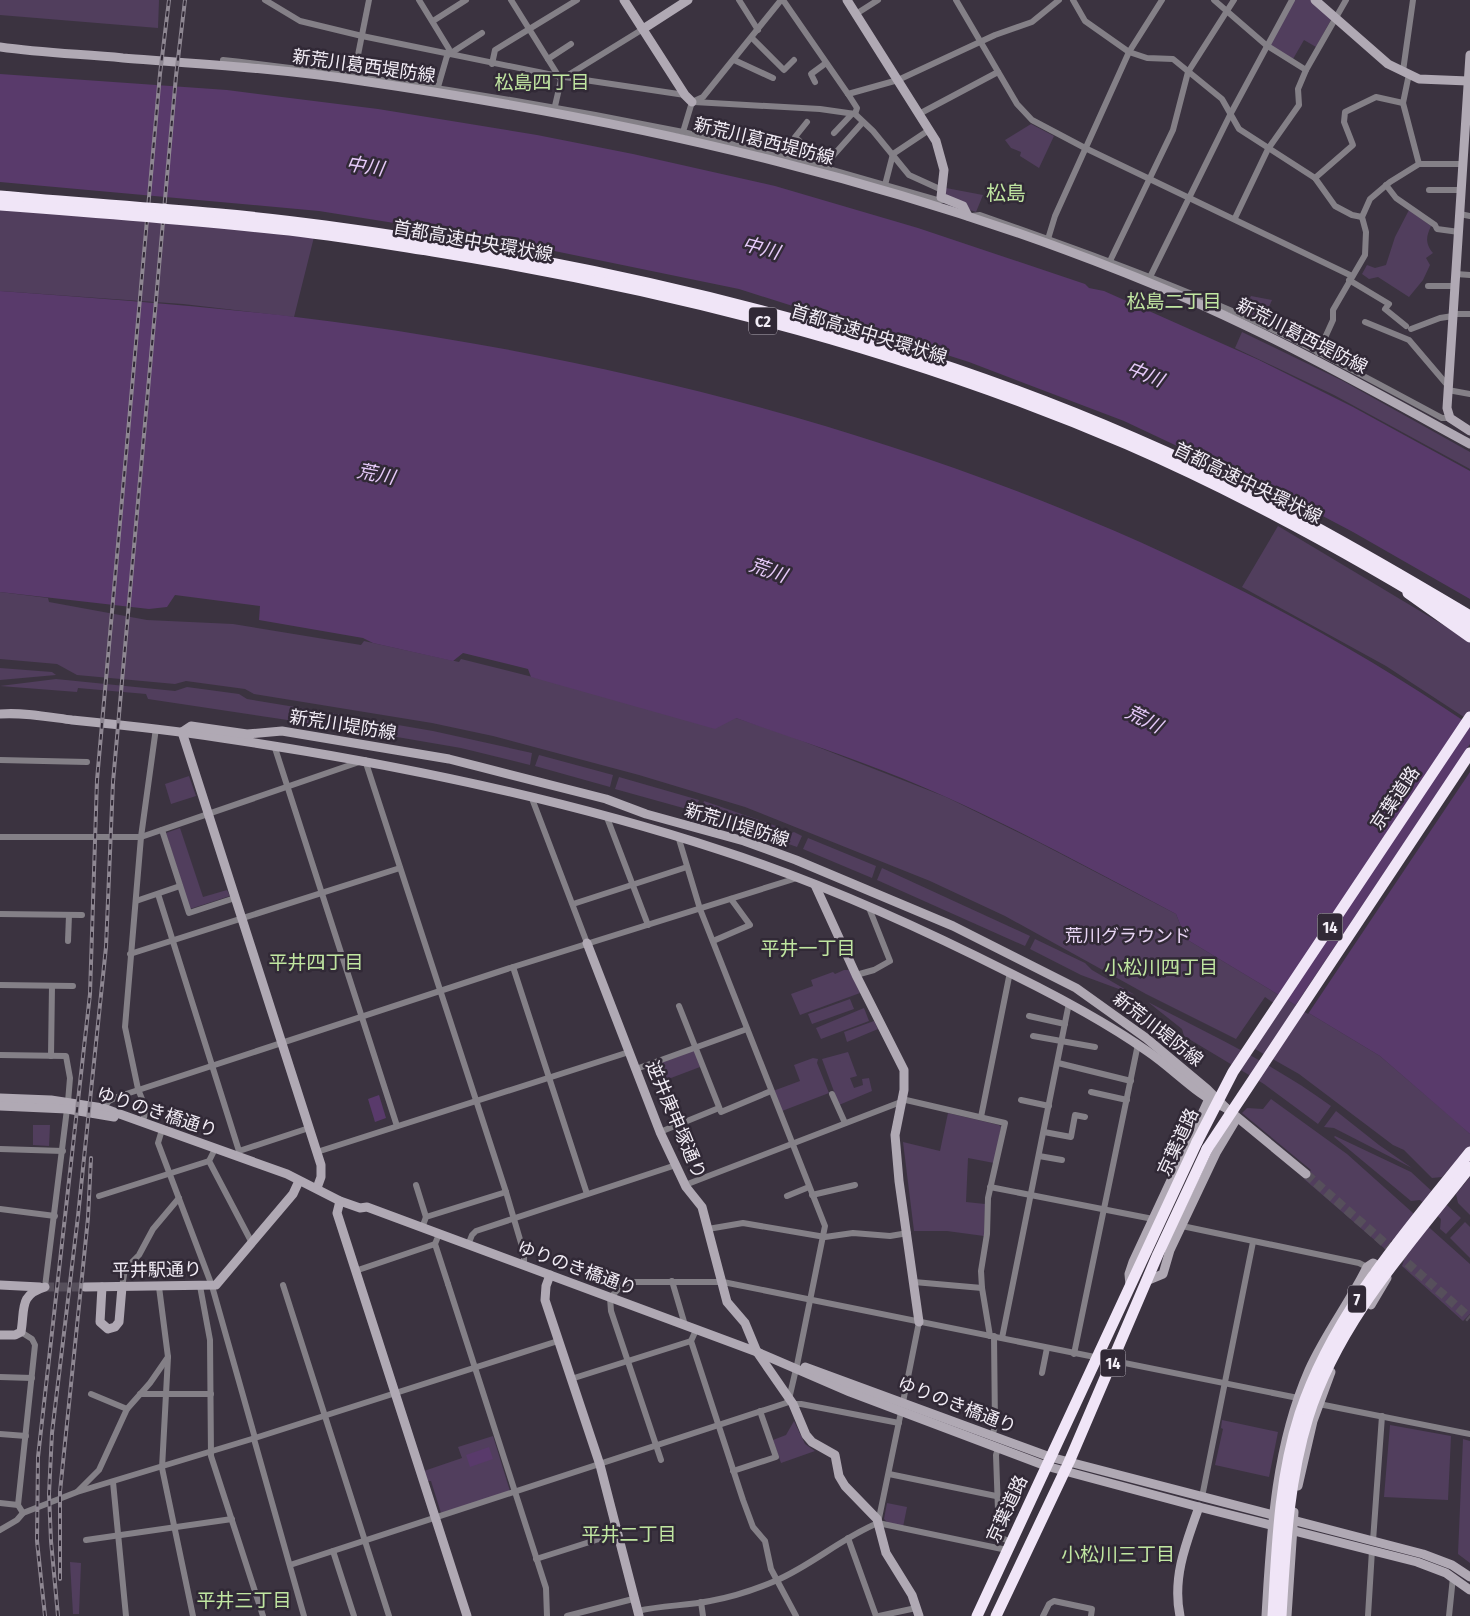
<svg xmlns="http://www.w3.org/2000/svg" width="1470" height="1616" viewBox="0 0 1470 1616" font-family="'Fira Sans Condensed','Noto Sans JP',sans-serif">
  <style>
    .green { fill: #513e5d }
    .water { fill: #593a6b }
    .pier { fill: #3b3340 }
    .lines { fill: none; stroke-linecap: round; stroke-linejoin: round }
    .secondary-tunnel { stroke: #564f5b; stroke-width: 9; stroke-dasharray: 9 4.5; stroke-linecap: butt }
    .street { stroke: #848087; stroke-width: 6 }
    .secondary { stroke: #b0a9b4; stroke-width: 9 }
    .highway { stroke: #f0e5f7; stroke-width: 11 }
    .rail-casing { stroke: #8e8792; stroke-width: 4 }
    .rail { stroke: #312936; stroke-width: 2; stroke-dasharray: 5.5; stroke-linecap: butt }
    .highway-bridge { stroke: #f0e5f7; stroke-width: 11 }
    .labels { text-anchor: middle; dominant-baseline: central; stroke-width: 5; stroke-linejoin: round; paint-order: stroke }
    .shield { fill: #312936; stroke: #b8b2bc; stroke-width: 1 }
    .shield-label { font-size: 16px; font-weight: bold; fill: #f2edf6 }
    .street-label { font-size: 18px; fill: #f2edf6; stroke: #312936 }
    .park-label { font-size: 18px; fill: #e8d5f4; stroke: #312936 }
    .neighbourhood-label { font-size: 19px; fill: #c0e6a1; stroke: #312936 }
    .water-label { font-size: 19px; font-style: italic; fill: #e6caf9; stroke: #312936 }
    .quarter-label { font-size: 20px; fill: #c0e6a1; stroke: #312936 }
  </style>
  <rect width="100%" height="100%" fill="#3b3340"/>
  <g class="green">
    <polygon points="0,0 159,0 158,28 0,15"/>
    <polygon points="1294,0 1312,0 1332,18 1316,47 1304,40 1293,59 1268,44"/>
    <polygon points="1031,124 1054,136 1039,168 1020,156 1021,152 1011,148 1005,140"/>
    <polygon points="946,188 983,195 976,212 970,210 967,204 948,197 945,193"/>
    <polygon points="0,208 315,233 294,317 183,304 0,291"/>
    <path d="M 1409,210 L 1431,226 C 1426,237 1425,243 1433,253 L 1426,258 L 1430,265 L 1423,280 L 1409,297 L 1378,277 L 1369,279 L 1362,274 L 1367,265 L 1375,268 L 1386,265 L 1395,237 Z"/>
    <polygon points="1251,296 1272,300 1261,324 1242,315"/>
    <polygon points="1242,332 1343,381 1470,452 1470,469 1334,395 1235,348"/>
    <polygon points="1278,526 1470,641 1470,721 1386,666 1242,587"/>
    <polygon points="0,592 48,598 49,602 147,620 233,624 361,645 364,641 459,662 461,659 576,688 736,718 787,735 946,797 1038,842 1176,914 1186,939 1380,1056 1459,1124 1470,1134 1470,1169 1458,1159 1442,1177 1432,1178 1404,1150 1393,1145 1299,1074 1248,1045 1275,1004 1265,997 1236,1039 1146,994 1005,916 930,881 745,807 639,775 493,736 432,723 254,694 245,689 186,681 175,684 77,675 57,664 0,659"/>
    <polygon points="0,668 52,672 56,675 0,680"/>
    <polygon points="56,679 175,691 187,687 239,694 247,699 362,718 361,731 148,699 146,694 78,688 77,692 0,686"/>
    <polygon points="369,720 433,731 532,753 530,765 461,748 368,732"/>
    <polygon points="539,755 613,775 610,787 535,766"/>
    <polygon points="189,776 196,796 171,804 165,784"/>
    <polygon points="619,777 699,800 694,811 615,789"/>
    <polygon points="704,801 779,827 777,834 784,836 794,832 802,836 797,847 737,826 734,824 734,821 720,816 718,819 700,814"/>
    <polygon points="180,828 203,897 227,890 230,896 190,909 166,833"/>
    <polygon points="808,838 876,866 872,878 803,849"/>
    <polygon points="882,868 1030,936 1025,946 877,880"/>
    <polygon points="1035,939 1085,963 1092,970 1135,995 1081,975 1030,949"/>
    <polygon points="844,970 849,970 860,993 800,1015 791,994 813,986 811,980 833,972 835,974"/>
    <polygon points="850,999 854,1009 812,1024 808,1014"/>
    <path d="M 1148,1002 C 1209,1034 1276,1065 1331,1106 L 1318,1124 L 1264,1084 L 1184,1036 L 1182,1029 Z"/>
    <polygon points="864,1008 869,1021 821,1039 816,1028"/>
    <polygon points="874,1021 878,1029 847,1042 844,1032"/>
    <polygon points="694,1049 700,1067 663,1081 656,1063"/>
    <polygon points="848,1052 857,1076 850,1078 854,1088 863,1085 862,1079 869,1078 872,1091 839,1105 822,1059"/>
    <polygon points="813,1058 818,1059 817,1063 829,1093 782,1111 773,1091 800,1081 794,1065"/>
    <polygon points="1271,1099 1347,1154 1470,1264 1470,1314 1463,1321 1402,1266 1407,1252 1392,1240 1385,1249 1304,1179 1311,1170 1242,1113 1247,1108 1263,1109"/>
    <polygon points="1336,1111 1379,1145 1412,1168 1334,1128 1324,1127"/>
    <polygon points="948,1113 999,1125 1001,1127 994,1163 968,1158 966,1202 985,1204 984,1236 947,1231 914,1231 903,1142 940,1151"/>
    <polygon points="33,1125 50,1125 49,1146 33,1145"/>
    <polygon points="1335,1136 1411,1172 1461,1218 1446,1234 1440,1229 1441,1219 1420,1200 1411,1201 1334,1137"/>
    <polygon points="1470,1177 1470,1215 1458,1203 1456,1194"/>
    <polygon points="1465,1222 1470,1227 1470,1258 1450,1238"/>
    <polygon points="1222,1420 1278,1432 1269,1477 1215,1465 1223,1429 1221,1428"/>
    <polygon points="794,1421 805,1444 815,1451 781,1463 773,1440 786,1435"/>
    <polygon points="1390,1425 1451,1436 1448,1500 1384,1497"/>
    <polygon points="493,1436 510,1491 441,1513 431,1481 428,1481 424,1471 462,1458 458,1447"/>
    <polygon points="1463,1439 1470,1441 1470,1563 1458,1554"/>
    <polygon points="887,1503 907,1507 903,1527 888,1523 884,1519"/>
    <polygon points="70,1562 81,1563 79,1614 73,1614"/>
  </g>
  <g class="water">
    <polygon points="0,74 227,90 378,109 537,135 633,154 775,186 918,228 1085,284 1089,288 1104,291 1259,360 1353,407 1470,471 1470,599 1353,532 1300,504 1124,421 969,362 739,289 501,240 319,211 0,182"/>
    <path d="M 0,291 C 119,300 238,308 357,325 C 746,380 1143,502 1470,725 L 1470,1134 L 1380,1056 L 1186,939 L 1176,914 C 1100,874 1024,832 946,797 C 878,766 806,743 736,718 L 715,729 L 531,677 L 528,669 L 463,653 L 453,661 L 373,643 L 363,638 L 259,620 L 260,606 L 175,595 L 167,607 L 149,609 L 0,592 Z"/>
    <polygon points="379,1095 386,1118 375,1122 368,1099"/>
    <polygon points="489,1447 493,1459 470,1467 466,1455"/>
  </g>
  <polygon class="pier" points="1470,744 1470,772 1308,1014 1295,1006"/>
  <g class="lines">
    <g class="secondary-tunnel">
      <polyline points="1306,1174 1470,1318"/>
      <polyline points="45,1287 85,1287"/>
    </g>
    <g class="street">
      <polyline points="265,0 300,21 362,36 558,76 685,95"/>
      <polyline points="419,0 449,49 438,87"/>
      <polyline points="511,0 561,80 555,106"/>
      <polyline points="739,0 758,30"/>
      <polyline points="781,0 703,97 692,102 683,132 811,164 937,200 943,200"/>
      <polyline points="783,0 848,94"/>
      <polyline points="956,0 1017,104 1032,120 1085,148 1352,276"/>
      <polyline points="1073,0 1085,21 1129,52 1147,58 1173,59 1222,99 1239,129 1315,178 1335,206 1352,215 1362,217"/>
      <polyline points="1214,0 1266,45 1306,70"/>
      <polyline points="856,14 878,0"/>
      <polyline points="433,21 466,0"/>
      <polyline points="752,38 784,70 794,60"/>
      <polyline points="448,55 482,33"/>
      <polyline points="548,59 571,44"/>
      <path d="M 223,60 C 377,77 530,101 683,132"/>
      <polyline points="734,60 773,78"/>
      <polyline points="492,64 495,50 577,0"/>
      <polyline points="1403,71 1413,0"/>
      <polyline points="1409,74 1403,103 1419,164"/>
      <polyline points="354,75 369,0"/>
      <polyline points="565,77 643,29"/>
      <polyline points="815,82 811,74 826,63"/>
      <polyline points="694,102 820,109 855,114 873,131 909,175 942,190"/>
      <polyline points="855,114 857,108 848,94 898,80 995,35 1032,22 1059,0"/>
      <polyline points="919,114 998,72"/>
      <polyline points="807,122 795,137 814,154 811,164"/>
      <polyline points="834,133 852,114"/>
      <polyline points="823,167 863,122"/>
      <polyline points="1315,178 1353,145 1344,122 1345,112 1376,97 1403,103"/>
      <polyline points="885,185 893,154 929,130"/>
      <polyline points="1386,185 1396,198 1435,225 1437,229 1459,232"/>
      <polyline points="1429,190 1461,190"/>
      <polyline points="1460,214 1470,216"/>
      <path d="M 972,216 L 980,215 C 1065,245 1150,275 1232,311 C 1304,343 1373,381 1442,418 L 1450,418"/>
      <polyline points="1235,218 1268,149 1299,105 1298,89 1306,70 1346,0"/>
      <polyline points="1048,239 1055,216 1129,52 1162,0"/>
      <polyline points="1110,261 1173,130 1188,72 1234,0"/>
      <polyline points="1456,274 1470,275"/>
      <polyline points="1150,277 1231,113 1292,0"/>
      <polyline points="1349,280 1389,304 1385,309 1406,326"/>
      <polyline points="1428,286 1455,286"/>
      <polyline points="1453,314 1470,314"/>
      <polyline points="1365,322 1409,340 1449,387"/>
      <polyline points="1411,329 1440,318 1453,316"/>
      <polyline points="1318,353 1333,320 1333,310 1365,255 1366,232 1362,217 1370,199 1390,182 1419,164 1463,164"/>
      <polyline points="1448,390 1470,394"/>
      <polyline points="274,745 397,1126"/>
      <polyline points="0,760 87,762"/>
      <polyline points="531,796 587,943"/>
      <polyline points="606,815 648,925"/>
      <polyline points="162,830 189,913 235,898"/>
      <polyline points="678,836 700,909 825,1226 797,1365"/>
      <polyline points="0,837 141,837 365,760 506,1192 524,1253 524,1266"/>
      <polyline points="158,894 239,1151 238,1156"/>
      <polyline points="136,901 180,886"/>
      <polyline points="573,904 687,867"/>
      <polyline points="0,914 82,915"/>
      <polyline points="68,941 69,915"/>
      <polyline points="713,941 750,925 731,899"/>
      <polyline points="130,954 400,868"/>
      <polyline points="513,967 587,1194"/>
      <polyline points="856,975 874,970 890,961 869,908"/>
      <polyline points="0,985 73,986"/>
      <polyline points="679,1006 721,1112 771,1091"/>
      <polyline points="1029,1016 1065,1024"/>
      <polyline points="1033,1036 1095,1047"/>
      <polyline points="0,1055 66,1056 70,1078 68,1102"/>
      <polyline points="51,1056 52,986"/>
      <polyline points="1058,1063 1131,1081"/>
      <polyline points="636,1069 747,1029"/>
      <polyline points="1091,1092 1127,1100"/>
      <polyline points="832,1094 845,1123"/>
      <polyline points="1021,1100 1049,1106"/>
      <polyline points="103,1108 109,1101 117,1097 513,967 797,878"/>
      <polyline points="981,1117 1010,972"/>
      <polyline points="143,1121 146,1109 138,1089 125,1027 141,837 156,728"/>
      <polyline points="660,1132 719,1108"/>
      <polyline points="1044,1132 1071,1137 1075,1115 1085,1117"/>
      <polyline points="161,1133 158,1143 212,1286 255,1438"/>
      <polyline points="0,1149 63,1151"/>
      <polyline points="239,1151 309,1128"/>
      <polyline points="317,1152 629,1052"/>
      <polyline points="213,1153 209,1161 252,1243"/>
      <polyline points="1039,1156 1062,1160"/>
      <polyline points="416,1185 426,1217"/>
      <polyline points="685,1185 906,1100 1005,1123 988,1198 987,1234 981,1271 982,1288 990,1336"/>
      <polyline points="990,1187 1153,1219"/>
      <polyline points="812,1195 855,1185"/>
      <polyline points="99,1196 209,1161"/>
      <polyline points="787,1196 809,1187"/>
      <polyline points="0,1209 55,1216"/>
      <polyline points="1182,1226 1359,1263 1367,1267"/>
      <polyline points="422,1228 426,1217 506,1192"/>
      <polyline points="708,1229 743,1223 825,1237 853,1233 890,1236 908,1233"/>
      <polyline points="439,1234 435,1244 448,1284"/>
      <polyline points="468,1245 472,1235 476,1231 676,1165"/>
      <polyline points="355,1271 435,1244"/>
      <polyline points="672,1281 685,1325"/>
      <polyline points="914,1282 982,1288"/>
      <polyline points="448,1284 546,1588 547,1616"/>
      <polyline points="283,1285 389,1616"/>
      <polyline points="200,1286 210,1340 211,1456 263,1616"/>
      <polyline points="45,1287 67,1109"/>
      <polyline points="122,1287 125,1269 139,1255 153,1229 179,1198"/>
      <polyline points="696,1330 691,1341 743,1500 753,1527 765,1541 771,1569 796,1616"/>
      <polyline points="21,1332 32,1339 35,1345 18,1505 23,1513"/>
      <polyline points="1002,1338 1069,1003"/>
      <polyline points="1074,1354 1138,1044"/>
      <polyline points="168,1357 162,1468 193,1616"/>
      <polyline points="1042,1373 1047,1348"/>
      <polyline points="0,1377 32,1378"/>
      <polyline points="571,1379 691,1341"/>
      <polyline points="91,1394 127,1409"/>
      <polyline points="140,1394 211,1394"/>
      <polyline points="903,1402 919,1322"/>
      <polyline points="793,1404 801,1404 899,1423"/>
      <polyline points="1319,1404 1470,1434"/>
      <polyline points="901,1412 878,1523 1007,1550"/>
      <polyline points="0,1434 26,1436"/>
      <polyline points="992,1437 995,1426 994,1336"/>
      <polyline points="254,1439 304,1616"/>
      <polyline points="998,1448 996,1455 999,1537 1011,1542"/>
      <polyline points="661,1460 611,1311 610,1298 623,1284 631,1282 723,1282 1298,1398"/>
      <polyline points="733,1471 776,1457 760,1411"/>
      <polyline points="889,1474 996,1496"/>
      <polyline points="113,1482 126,1616"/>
      <polyline points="78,1491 99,1470 127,1409 150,1383 168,1357 159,1287"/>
      <polyline points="1202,1497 1253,1242"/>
      <polyline points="0,1503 18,1505"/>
      <polyline points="0,1530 17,1520 23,1513 77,1492 255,1438 558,1341"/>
      <polyline points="848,1538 876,1616"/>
      <polyline points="86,1540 232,1519"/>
      <polyline points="1373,1541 1382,1416"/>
      <polyline points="333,1551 354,1616"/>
      <polyline points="536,1559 618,1533"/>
      <polyline points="290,1565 786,1403 789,1399 796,1369"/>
      <polyline points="701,1602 703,1616"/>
      <path d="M 638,1611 C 662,1605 686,1606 710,1601 C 732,1597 754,1590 775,1581 C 811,1566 841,1538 878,1523"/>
      <polyline points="567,1616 633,1599"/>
      <polyline points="879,1616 916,1608"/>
      <polyline points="1043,1616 1049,1604 1054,1601 1092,1609 1091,1616"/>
      <polyline points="1368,1616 1372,1550"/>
      <polyline points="1449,1616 1453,1577"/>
    </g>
    <g class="secondary">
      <polyline points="624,0 685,95 692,102"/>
      <polyline points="847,0 936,141 944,170 941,197 963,206 968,216"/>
      <polyline points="1315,0 1388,64 1419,79 1468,81"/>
      <polyline points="643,29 688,0"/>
      <path d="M 0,47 C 41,53 82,54 123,58 C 203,64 283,69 362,81 C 642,122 920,184 1181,296 C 1281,339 1375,392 1470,444"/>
      <polyline points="1470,55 1447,408 1450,418 1470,431"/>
      <path d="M 0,714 C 23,712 49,717 72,720 C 122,725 172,730 222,738 C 391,763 558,797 720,850 C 820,882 917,926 1010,973 C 1057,996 1104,1021 1147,1051 C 1174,1069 1196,1095 1226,1108"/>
      <polyline points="182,732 191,726 247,734 282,731 449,759 606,799 646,814 744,841 796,860 953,926 1076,988 1146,1038 1207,1089 1226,1108 1306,1174"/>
      <polyline points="182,732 321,1165 321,1177 317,1188"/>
      <polyline points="815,885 856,975 904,1070 904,1090 895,1135 899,1181 919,1322"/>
      <polyline points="587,943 660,1132 686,1187 702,1207 727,1302 745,1323 757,1352 793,1404 806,1435 812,1442 835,1455 839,1476 845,1486 877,1519 886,1553 912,1595 919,1616"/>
      <polyline points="0,1098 51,1100 103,1108 287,1174 340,1201 360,1208 367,1207 757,1352 850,1392 1046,1466 1199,1507 1417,1562 1446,1573 1470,1590"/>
      <polyline points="0,1106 67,1109 114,1117"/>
      <polyline points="340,1201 337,1213 467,1616"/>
      <polyline points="550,1275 546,1286 545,1300 600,1465 639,1616"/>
      <polyline points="1146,1281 1163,1274 1170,1250 1216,1153 1237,1118"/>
      <polyline points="0,1285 40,1287"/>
      <polyline points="1130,1285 1129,1274 1133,1262 1208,1101 1214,1098"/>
      <polyline points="85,1287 216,1285 293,1194 299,1181"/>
      <polyline points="102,1287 100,1322 108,1329 115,1327 119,1322 122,1287"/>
      <path d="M 0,1335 L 15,1335 L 21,1332 C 25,1308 19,1295 45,1287"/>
      <polyline points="805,1367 1050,1457 1423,1554 1452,1565 1470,1577"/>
      <polyline points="1298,1486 1313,1421 1331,1372"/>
      <path d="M 1180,1616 C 1172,1578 1186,1543 1199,1507"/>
      <path d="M 1266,1616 C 1271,1532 1275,1448 1309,1370 C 1325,1334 1350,1302 1367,1267 L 1373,1263 L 1385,1270 L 1387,1278 L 1371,1305"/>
      <polyline points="1287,1616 1294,1512"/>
    </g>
    <g class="highway">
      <polyline points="1408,593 1470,637"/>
      <polyline points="977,1616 1197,1142"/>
      <polyline points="996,1616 1069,1462 1158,1254 1207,1149"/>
    </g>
    <defs>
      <g id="rail">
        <polyline points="60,1579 60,1492 88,1218 91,1158"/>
        <polyline points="45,1616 37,1541 38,1457 90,994 97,780 160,74 169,0"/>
        <polyline points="58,1616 51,1541 49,1494 52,1433 78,1216 106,947 113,782 176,76 185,0"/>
      </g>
    </defs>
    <use href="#rail" class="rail-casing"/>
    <use href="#rail" class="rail"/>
    <g class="highway-bridge">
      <path d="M 0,196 C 108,206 217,211 325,226 C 601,263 878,327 1134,438 C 1251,488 1361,551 1470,616"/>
      <path d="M 0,205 C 93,212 186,219 279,229 C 330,234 381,243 433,251 C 670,289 906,349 1127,444 C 1247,496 1360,559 1470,627"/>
      <polyline points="1197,1142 1233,1072 1470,717"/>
      <polyline points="1207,1149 1470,753"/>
      <path d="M 1273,1616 C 1277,1548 1279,1479 1300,1414 C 1333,1314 1405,1233 1470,1152"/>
      <path d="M 1281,1616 C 1285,1550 1288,1481 1308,1417 C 1338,1321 1409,1245 1470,1167"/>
    </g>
  </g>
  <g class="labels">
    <g class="shield">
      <rect x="749" y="307.5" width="28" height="27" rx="4"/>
      <rect x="1317.5" y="913.5" width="25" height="27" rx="4"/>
      <rect x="1348" y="1285.5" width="18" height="27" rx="4"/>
      <rect x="1100.5" y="1349.5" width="25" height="27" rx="4"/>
    </g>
    <g class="shield-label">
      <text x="763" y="321">C2</text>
      <text x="1330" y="927">14</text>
      <text x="1357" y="1299">7</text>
      <text x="1113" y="1363">14</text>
    </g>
    <g class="street-label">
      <text transform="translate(364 66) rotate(8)">新荒川葛西堤防線</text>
      <text transform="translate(764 141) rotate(14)">新荒川葛西堤防線</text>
      <text transform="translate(473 241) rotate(10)">首都高速中央環状線</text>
      <text transform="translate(869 334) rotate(17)">首都高速中央環状線</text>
      <text transform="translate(1302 336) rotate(27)">新荒川葛西堤防線</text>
      <text transform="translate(1248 483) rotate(26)">首都高速中央環状線</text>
      <text transform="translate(343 725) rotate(9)">新荒川堤防線</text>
      <text transform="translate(1395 798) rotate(-56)">京葉道路</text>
      <text transform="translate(737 825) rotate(17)">新荒川堤防線</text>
      <text transform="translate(1158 1029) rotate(38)">新荒川堤防線</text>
      <text transform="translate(157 1112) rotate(18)">ゆりのき橋通り</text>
      <text transform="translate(676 1120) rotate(67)">逆井庚申塚通り</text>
      <text transform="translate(1178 1142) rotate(-65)">京葉道路</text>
      <text transform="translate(577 1268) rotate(20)">ゆりのき橋通り</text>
      <text transform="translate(157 1270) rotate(-1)">平井駅通り</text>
      <text transform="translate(957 1405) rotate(21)">ゆりのき橋通り</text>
      <text transform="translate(1007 1509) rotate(-65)">京葉道路</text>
    </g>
    <g class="park-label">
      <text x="1128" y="936">荒川グラウンド</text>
    </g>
    <g class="neighbourhood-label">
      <text x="542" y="82">松島四丁目</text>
      <text x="1174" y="301">松島二丁目</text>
      <text x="808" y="948">平井一丁目</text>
      <text x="316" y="962">平井四丁目</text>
      <text x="1161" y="967">小松川四丁目</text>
      <text x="629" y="1534">平井二丁目</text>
      <text x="1118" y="1554">小松川三丁目</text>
      <text x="244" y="1600">平井三丁目</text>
    </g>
    <g class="water-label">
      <text transform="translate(365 166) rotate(9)">中川</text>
      <text transform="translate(761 248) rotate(15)">中川</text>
      <text transform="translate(1145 374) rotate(22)">中川</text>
      <text transform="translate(376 474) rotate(11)">荒川</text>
      <text transform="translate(768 570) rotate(19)">荒川</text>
      <text transform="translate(1144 719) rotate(27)">荒川</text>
    </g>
    <g class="quarter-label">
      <text x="1006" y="193">松島</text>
    </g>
  </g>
</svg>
